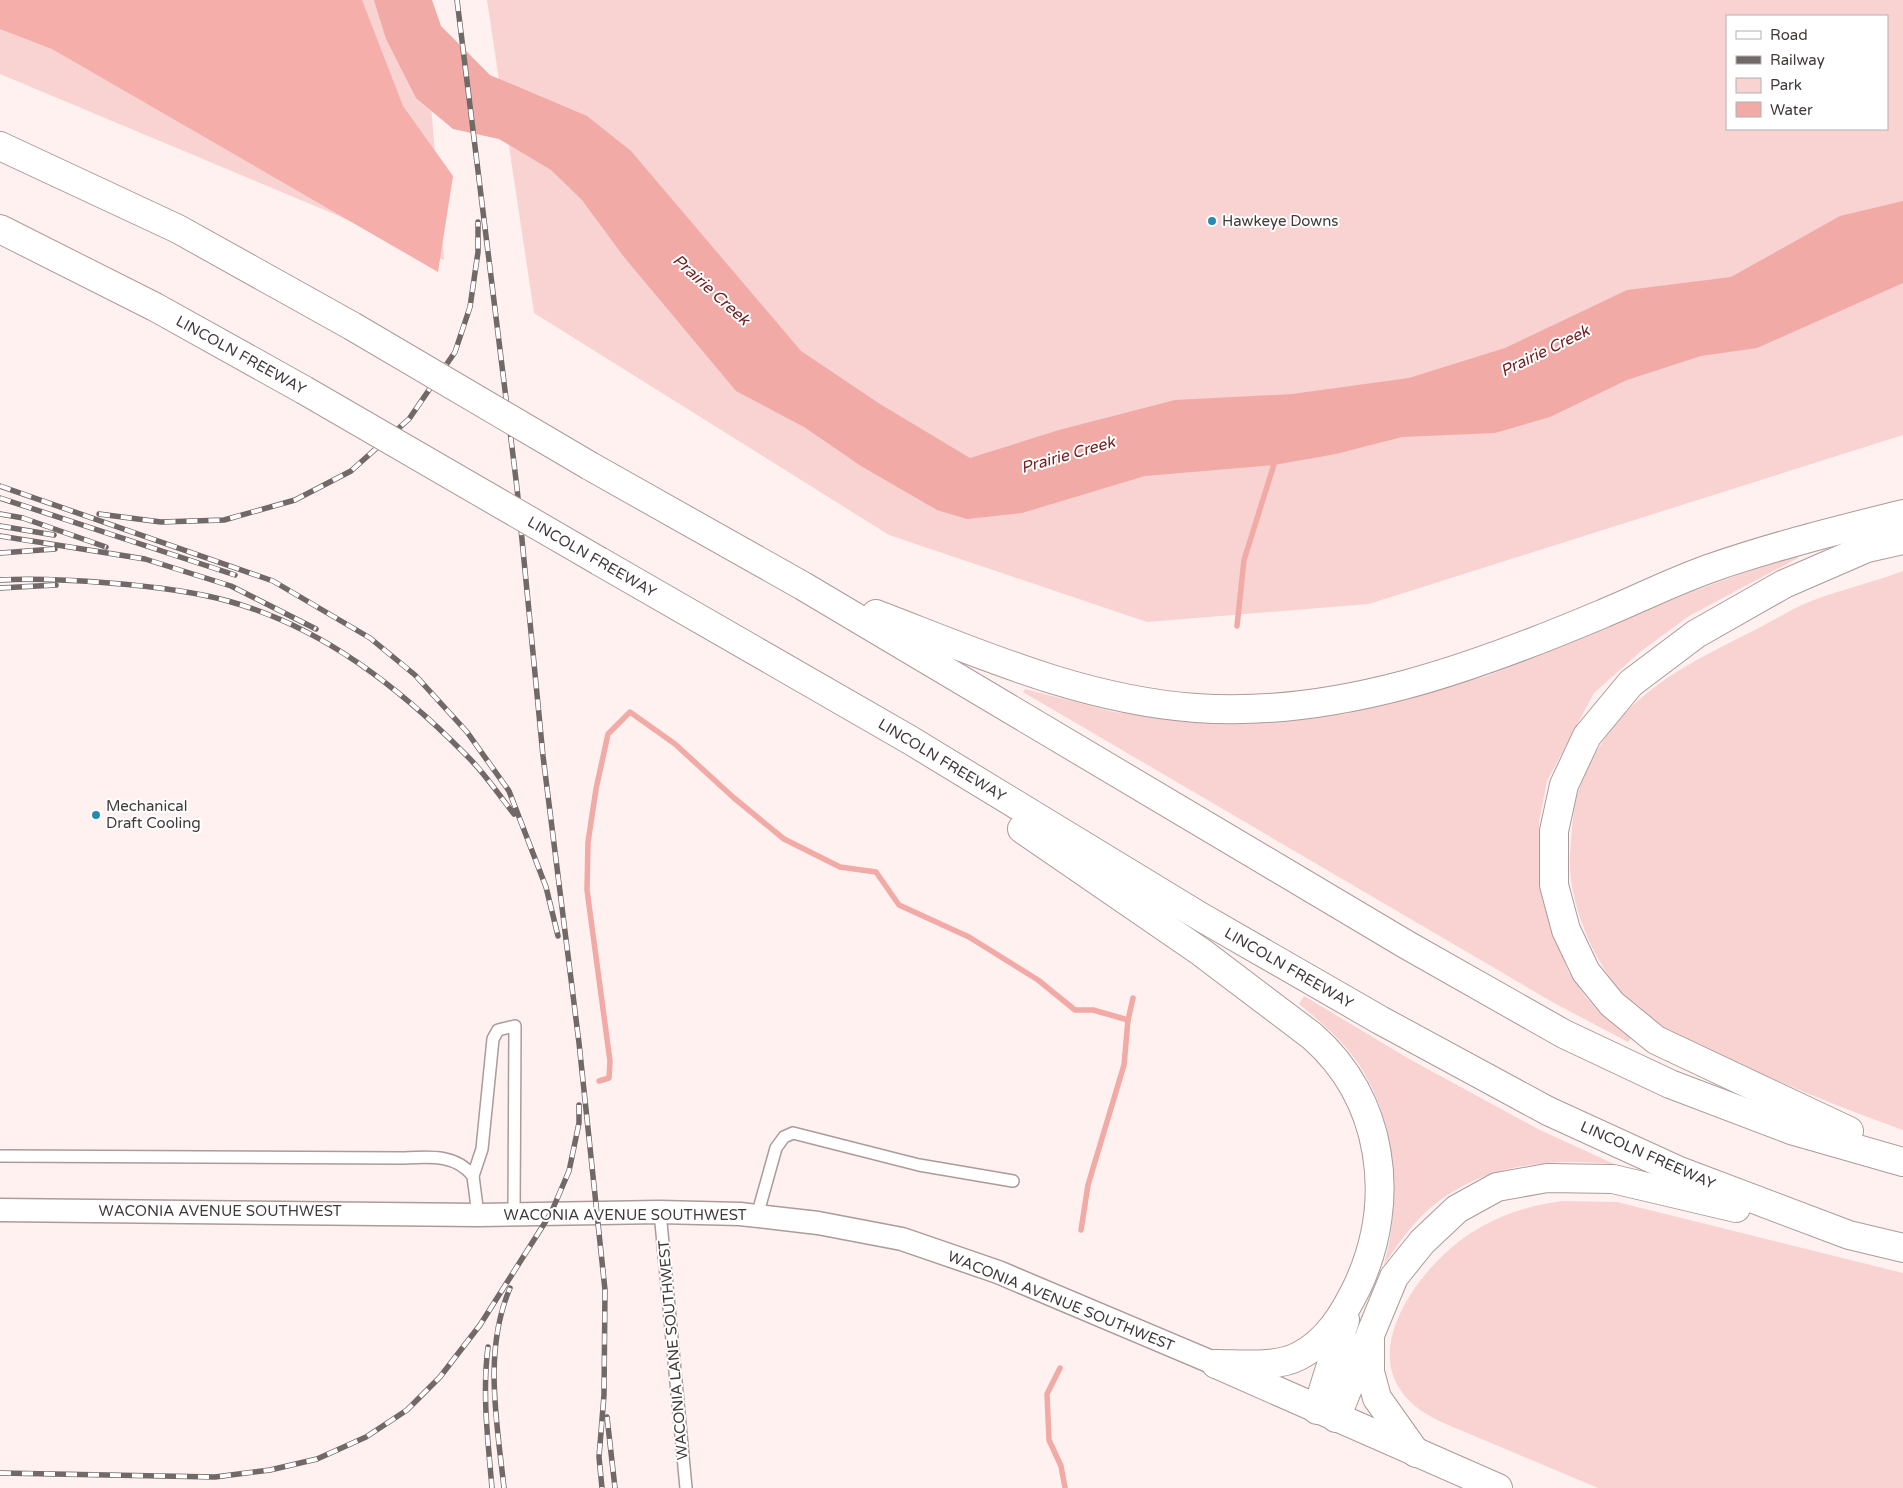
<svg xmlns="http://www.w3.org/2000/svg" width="1903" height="1488" viewBox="0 0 1903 1488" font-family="'Varela Round',sans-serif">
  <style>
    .green { fill: #f8d3d1; fill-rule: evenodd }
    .forest { fill: #f5aeaa }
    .water { fill: #f1aaa6 }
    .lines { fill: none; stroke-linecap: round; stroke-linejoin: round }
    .stream { stroke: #f1aaa6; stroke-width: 5.5 }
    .service-casing { stroke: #ab9b9a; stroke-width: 14 }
    .minor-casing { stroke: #ab9b9a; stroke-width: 25 }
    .tertiary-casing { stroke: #ab9b9a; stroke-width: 30 }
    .motorway-casing { stroke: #ab9b9a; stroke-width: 30 }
    .service { stroke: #fff; stroke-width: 11 }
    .minor { stroke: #fff; stroke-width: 22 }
    .tertiary { stroke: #fff; stroke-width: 28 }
    .motorway { stroke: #fff; stroke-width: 28 }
    .rail-casing { stroke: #716868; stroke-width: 5.5 }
    .rail { stroke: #fff; stroke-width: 4; stroke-dasharray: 11; stroke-linecap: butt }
    .motorway-bridge-casing { stroke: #ab9b9a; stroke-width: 30; stroke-linecap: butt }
    .motorway-bridge { stroke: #fff; stroke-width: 28 }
    .poi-dot { fill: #268ab4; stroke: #fff; stroke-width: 2 }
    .labels { text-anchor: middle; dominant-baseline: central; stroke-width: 4; stroke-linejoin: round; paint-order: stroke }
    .poi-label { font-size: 15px; fill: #413a3a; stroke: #fff; text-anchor: start }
    .street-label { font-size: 15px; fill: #413a3a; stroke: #fff }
    .water-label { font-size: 16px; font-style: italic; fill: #712022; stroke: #fff }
  </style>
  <rect width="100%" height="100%" fill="#fff1f0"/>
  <g class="green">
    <polygon points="0,0 422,0 444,260 0,74"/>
    <path d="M 487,0 L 1903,0 L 1903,435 L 1369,604 L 1147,622 L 889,535 L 534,313 ZM 1727,16 L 1887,16 L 1887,129 L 1727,129 Z"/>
    <polygon points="1797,554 1798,558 1689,616 1640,652 1594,693 1547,781 1539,822 1539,859 1541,893 1554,934 1568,971 1585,996 1600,1013 1632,1037 1628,1042 1554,1003 1023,692 1025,689 1114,712 1222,724 1346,714 1487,676 1691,592"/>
    <path d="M 1903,571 L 1903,1130 C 1850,1111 1797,1090 1746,1067 C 1707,1050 1667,1034 1635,1006 C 1597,973 1567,904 1570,854 C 1572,833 1572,809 1579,789 C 1611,701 1676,669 1755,630 C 1774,620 1793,608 1814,600 C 1843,589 1874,582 1903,571 Z"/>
    <path d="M 1304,996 L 1411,1060 L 1540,1130 L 1614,1164 C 1542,1157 1468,1166 1416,1222 C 1404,1235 1394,1250 1384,1265 C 1402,1197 1397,1122 1358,1063 C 1342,1040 1320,1021 1299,1004 Z"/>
    <path d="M 1563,1201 L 1617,1202 L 1903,1273 L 1903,1488 L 1598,1488 L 1446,1424 C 1426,1415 1407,1404 1397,1384 C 1369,1333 1429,1259 1471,1233 C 1499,1215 1530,1205 1563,1201 Z"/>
  </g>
  <polygon class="forest" points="0,0 362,0 403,106 453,176 438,272 52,49 0,29"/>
  <polygon class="water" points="374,0 432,0 441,26 490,75 587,116 631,151 801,351 880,404 970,458 1059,430 1175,400 1292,394 1409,378 1505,348 1627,290 1731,277 1840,216 1903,201 1903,283 1757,348 1701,356 1627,380 1550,417 1495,433 1402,437 1336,454 1274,465 1145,476 1022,513 967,519 937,510 861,466 804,427 736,391 624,257 582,200 551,170 499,139 453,129 416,98 386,39"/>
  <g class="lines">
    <g class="stream">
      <polyline points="1237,626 1244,560 1276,458"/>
      <polyline points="599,1081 609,1078 610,1061 587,890 588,842 596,789 608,734 630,712 675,744 734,798 784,839 840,867 876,872 899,905 969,937 1038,980 1075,1010 1093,1010 1128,1020"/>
      <polyline points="1081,1230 1088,1185 1124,1065 1128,1020 1133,998"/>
      <polyline points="1060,1368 1047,1394 1049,1440 1061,1466 1065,1488"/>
    </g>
    <defs>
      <g id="service">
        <path d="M 0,1156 L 401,1158 C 427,1157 455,1153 473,1176"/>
        <polyline points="660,1212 686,1488"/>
        <polyline points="478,1215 473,1176 482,1149 493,1039 498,1030 515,1026 514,1214"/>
        <polyline points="757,1216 776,1148 784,1137 793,1133 919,1165 1013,1181"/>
      </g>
      <polyline id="minor" points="0,1210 478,1215 660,1212 740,1214 818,1223 902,1239 998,1272 1216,1364"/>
      <polyline id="tertiary" points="1216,1364 1498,1488"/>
      <g id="motorway">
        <polyline points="0,146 178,229 352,326"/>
        <polyline points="0,229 155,307 304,390"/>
        <polyline points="590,466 803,586 1407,945 1564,1034 1670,1084 1791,1130 1903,1162"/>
        <polyline points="599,561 910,740 1201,917 1380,1020 1548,1111 1677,1170 1849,1235 1903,1248"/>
        <path d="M 876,614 C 980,654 1083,700 1196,708 C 1337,718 1474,668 1602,614 C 1638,599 1674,581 1711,568 C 1774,546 1839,530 1903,514"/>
        <path d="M 1022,829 L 1201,952 L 1312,1036 C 1384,1099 1397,1200 1358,1285 C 1344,1314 1328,1341 1299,1356 C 1276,1368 1242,1364 1216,1364"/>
        <polyline points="1849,1131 1656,1040 1612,1004 1586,972 1566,930 1554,885 1554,831 1564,785 1587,736 1631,683 1696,634 1784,584 1867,548 1903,540"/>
        <polyline points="1317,1410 1345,1320"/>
        <polyline points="1336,1418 1366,1343"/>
        <polyline points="1416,1453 1377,1398 1370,1372 1370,1335 1394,1277 1422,1242 1457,1209 1497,1187 1547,1178 1613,1179 1736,1208"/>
      </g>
    </defs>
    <use href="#service" class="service-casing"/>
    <use href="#minor" class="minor-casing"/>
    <use href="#tertiary" class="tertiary-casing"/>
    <use href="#motorway" class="motorway-casing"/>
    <use href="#service" class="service"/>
    <use href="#minor" class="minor"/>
    <use href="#tertiary" class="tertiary"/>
    <use href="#motorway" class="motorway"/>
    <defs>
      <g id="rail">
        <polyline points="457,0 517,488 543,756 579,1043 605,1290 604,1395 599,1457 602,1488"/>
        <polyline points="0,486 273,581 370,638 415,675 467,732 509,791 546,887 558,936"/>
        <polyline points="0,498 235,575"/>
        <polyline points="0,514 23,518 106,547"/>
        <polyline points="99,514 161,522 224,520 295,500 351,471 409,419 455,352 470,307 478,252 478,222"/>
        <polyline points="0,526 54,535"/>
        <polyline points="0,536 145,559 231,586 316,629"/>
        <polyline points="0,553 55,549"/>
        <path d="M 0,580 C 37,578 72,580 109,583 C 147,586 192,591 228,601 C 322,627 399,687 466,755 C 484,772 498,794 514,814"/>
        <polyline points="0,588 56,585"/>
        <path d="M 488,1347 C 482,1394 488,1441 492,1488"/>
        <polyline points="607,1417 615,1488"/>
        <polyline points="0,1473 215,1477 270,1470 317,1459 366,1437 407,1410 440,1377 480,1325 551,1213 569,1171 579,1123 579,1105"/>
        <path d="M 504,1488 C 497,1422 483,1351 510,1288"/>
      </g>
    </defs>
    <use href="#rail" class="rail-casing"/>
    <use href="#rail" class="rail"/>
    <defs>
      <g id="motorway-bridge">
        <polyline points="352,326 590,466"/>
        <polyline points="304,390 599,561"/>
      </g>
    </defs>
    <use href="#motorway-bridge" class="motorway-bridge-casing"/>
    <use href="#motorway-bridge" class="motorway-bridge"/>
  </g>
  <g class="poi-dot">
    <circle cx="1212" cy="221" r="5"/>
    <circle cx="96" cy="815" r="5"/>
  </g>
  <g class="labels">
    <g class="poi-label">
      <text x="1222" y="221">Hawkeye Downs</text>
      <text x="106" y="806">Mechanical<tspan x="106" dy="17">Draft Cooling</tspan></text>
    </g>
    <g class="street-label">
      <text transform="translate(241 355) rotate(29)">LINCOLN FREEWAY</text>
      <text transform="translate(592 557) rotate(30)">LINCOLN FREEWAY</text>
      <text transform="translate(942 760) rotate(31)">LINCOLN FREEWAY</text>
      <text transform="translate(1289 968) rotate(30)">LINCOLN FREEWAY</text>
      <text transform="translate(1648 1155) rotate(24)">LINCOLN FREEWAY</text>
      <text x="220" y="1211">WACONIA AVENUE SOUTHWEST</text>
      <text x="625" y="1215">WACONIA AVENUE SOUTHWEST</text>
      <text transform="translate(1061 1301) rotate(22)">WACONIA AVENUE SOUTHWEST</text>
      <text transform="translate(673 1350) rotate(-95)">WACONIA LANE SOUTHWEST</text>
    </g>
    <g class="water-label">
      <text transform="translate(711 290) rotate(42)">Prairie Creek</text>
      <text transform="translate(1545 351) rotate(-26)">Prairie Creek</text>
      <text transform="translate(1068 455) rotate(-16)">Prairie Creek</text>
    </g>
  </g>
  <rect x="1726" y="15" width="162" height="115" fill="#ffffff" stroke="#b3b0b0"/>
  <rect x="1736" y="31" width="25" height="8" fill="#ffffff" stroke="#b3b0b0"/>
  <text x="1770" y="40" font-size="15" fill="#413a3a">Road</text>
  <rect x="1736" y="56" width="25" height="8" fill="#716868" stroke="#b3b0b0"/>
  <text x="1770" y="65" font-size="15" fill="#413a3a">Railway</text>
  <rect x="1736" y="78" width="25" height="15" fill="#f8d3d1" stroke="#b3b0b0"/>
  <text x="1770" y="90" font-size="15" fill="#413a3a">Park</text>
  <rect x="1736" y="102" width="25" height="15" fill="#f1aaa6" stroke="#b3b0b0"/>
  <text x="1770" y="115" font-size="15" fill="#413a3a">Water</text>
</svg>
